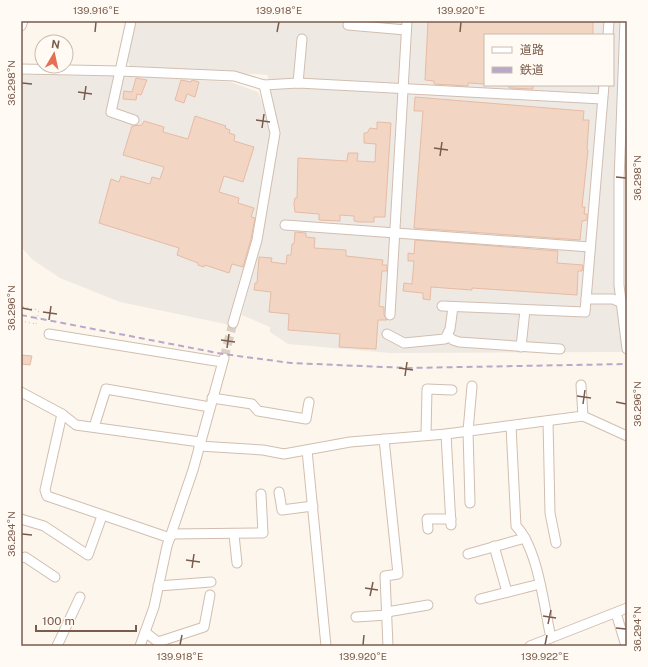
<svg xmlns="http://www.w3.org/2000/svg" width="648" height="667" viewBox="0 0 648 667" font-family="'Public Sans','Noto Sans JP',sans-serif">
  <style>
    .industrial { fill: #efe9e4; fill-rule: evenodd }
    .building { fill: #f3d5c3; stroke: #e6bba3 }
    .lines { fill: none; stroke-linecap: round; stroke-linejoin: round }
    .minor-tunnel { stroke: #dcd0c4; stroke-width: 9; stroke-dasharray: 9 4.5; stroke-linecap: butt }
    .minor-casing { stroke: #d1beb0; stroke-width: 11 }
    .path { stroke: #d9b8a5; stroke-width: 1; stroke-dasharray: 1 3; stroke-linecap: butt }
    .minor { stroke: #fff; stroke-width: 9 }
    .rail { stroke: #b9a8c9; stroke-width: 2; stroke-dasharray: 6 4; stroke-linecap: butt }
    .path-bridge { stroke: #d9b8a5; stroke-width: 1; stroke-dasharray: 1 3; stroke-linecap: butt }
    .ticks { fill: none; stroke: #7a5c4d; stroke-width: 1.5 }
    .neatline { fill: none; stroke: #7a5c4d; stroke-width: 1.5 }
    .ticks-label { font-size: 10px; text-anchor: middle; fill: #7a5c4d }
  </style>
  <rect width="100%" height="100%" fill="#fdf6ec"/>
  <g class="industrial">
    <path d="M 133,21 L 623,21 L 616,288 L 623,352 L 390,353 L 288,344 L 270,332 L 270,327 L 242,315 L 260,241 L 278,134 L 268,96 L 268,75 L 130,66 L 127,60 L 130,29 ZM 485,35 L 613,35 L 613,85 L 485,85 Z"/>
    <polygon points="21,75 132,76 230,82 258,92 273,131 255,241 230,325 120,302 60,278 33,260 21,247"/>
  </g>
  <g class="building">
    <polygon points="428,21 593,21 593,35 485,35 485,84 468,83 468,86 434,84 434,81 425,80"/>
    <polygon points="136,78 147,80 141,95 137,94 136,100 123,99 124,91 132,92"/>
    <polygon points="181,80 191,82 192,80 199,82 195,97 187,94 184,103 175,100"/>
    <polygon points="509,85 533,85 533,89 509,88"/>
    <polygon points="415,97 584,111 583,120 589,120 587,149 588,150 582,207 585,207 584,214 587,214 587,220 582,221 580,240 414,228 423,111 414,111"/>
    <polygon points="195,116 226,126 225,128 230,130 229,133 235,135 234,141 254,147 243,182 224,176 219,192 239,198 238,203 254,208 251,217 255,218 251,239 243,267 232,264 229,273 205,265 204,267 198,265 198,263 177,255 179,248 99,223 111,179 119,182 121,176 150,184 152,177 160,179 164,167 123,155 132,126 142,125 144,121 164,127 163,132 188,139"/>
    <polygon points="377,122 391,123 385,217 374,217 374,222 359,222 354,221 354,216 340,215 340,221 319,220 319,214 295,212 294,203 295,198 297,198 298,158 347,161 348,153 358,153 357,161 375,162 376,144 364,143 364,133 367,133 370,128 377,129"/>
    <polygon points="295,232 306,233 306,237 315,238 314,248 346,250 346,256 383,260 382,265 387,265 387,271 382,271 379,306 384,307 384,315 387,320 378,320 376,349 339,347 340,334 288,330 289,314 269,312 271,292 254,290 255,283 257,283 259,257 272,258 271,262 286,264 287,255 291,255 292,244 294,244"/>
    <polygon points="415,240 558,251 557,263 583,265 582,271 578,271 577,295 472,288 472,290 431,287 430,300 423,299 423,293 403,291 404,283 412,284 414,261 408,261 408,253 414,254"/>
    <polygon points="21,355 32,356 30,365 21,364"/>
  </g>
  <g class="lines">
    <polyline class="minor-tunnel" points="224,358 233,323"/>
    <defs>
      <g id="minor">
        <polyline points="131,21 111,112 134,120"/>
        <polyline points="625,21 619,181 619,285 627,349"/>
        <polyline points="348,25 406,30"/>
        <polyline points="21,26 23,21"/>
        <polyline points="608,35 609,21"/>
        <polyline points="21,69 120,71 234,76 264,85 298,83 602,99"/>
        <polyline points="298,83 302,39"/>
        <polyline points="285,225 590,247"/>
        <polyline points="586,299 613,299 626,305"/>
        <polyline points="442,306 585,312 604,85"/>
        <polyline points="390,315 407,21"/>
        <polyline points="233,323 257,240 275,133 264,85"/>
        <polyline points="49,334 222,362"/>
        <polyline points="387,334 404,343 445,339 450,329 453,307"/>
        <polyline points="448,336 453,340 459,342 560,349"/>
        <polyline points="521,347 525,310"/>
        <polyline points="581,385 583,416"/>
        <polyline points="21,392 62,414 76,425 200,442"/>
        <polyline points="212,398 252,404 258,411 306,419 309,402"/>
        <polyline points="62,414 45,490 47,496 170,538"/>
        <polyline points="548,421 550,513 556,543"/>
        <path d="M 511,426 L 516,526 C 538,548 544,607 551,638"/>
        <polyline points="94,427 106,389 210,407"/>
        <polyline points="446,434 451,525"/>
        <polyline points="426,435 427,389 452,390"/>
        <polyline points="384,439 398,574 385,576 388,646"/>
        <polyline points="199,446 263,450 284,454 350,442 446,434 583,416 627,436"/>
        <polyline points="307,450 326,646"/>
        <polyline points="279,492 282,510 313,506"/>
        <polyline points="470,503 468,431 472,386"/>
        <polyline points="21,519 44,526 88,555 102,516"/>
        <polyline points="428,529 427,519 451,519"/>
        <polyline points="172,534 263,533 261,494"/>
        <polyline points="234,535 237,563"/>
        <polyline points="494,546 507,592"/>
        <polyline points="468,554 525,538"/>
        <polyline points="21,558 25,557 55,577"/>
        <polyline points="158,586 211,582"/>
        <polyline points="480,599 540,584"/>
        <polyline points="387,612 428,605"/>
        <polyline points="616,613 626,646"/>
        <polyline points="356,617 387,615"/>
        <polyline points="145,632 158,642 204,627 210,595"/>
        <polyline points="57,646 80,597"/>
        <polyline points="140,646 154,607 167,546 193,470 224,358"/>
        <polyline points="530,646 627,608"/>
      </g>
    </defs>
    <use href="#minor" class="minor-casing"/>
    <g class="path">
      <polyline points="23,307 39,310"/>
      <polyline points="21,321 36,324"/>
    </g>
    <use href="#minor" class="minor"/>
    <polyline class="rail" points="21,315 223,354 291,363 408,368 627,364"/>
    <polyline class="path-bridge" points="36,324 39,310"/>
  </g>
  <path class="ticks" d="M 95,32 L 96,22M 277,32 L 279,22M 460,32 L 461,22M 22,83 L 32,84M 78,92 L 92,94M 84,100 L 86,86M 256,120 L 270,122M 262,128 L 264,114M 434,148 L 448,150M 440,156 L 442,142M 616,177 L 626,178M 22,308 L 32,310M 43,312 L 57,314M 49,320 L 51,306M 221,340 L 235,342M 227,348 L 229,334M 399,368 L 413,370M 405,376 L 407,362M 577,396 L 591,398M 616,402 L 626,404M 583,404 L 585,390M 22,534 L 32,535M 186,560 L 200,562M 192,568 L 194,554M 365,588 L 378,590M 370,596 L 373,582M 543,616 L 556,618M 548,624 L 551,610M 616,628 L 626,629M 180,645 L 182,635M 363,645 L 364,635M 545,645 L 547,635"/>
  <rect width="648" height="667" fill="none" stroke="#fffaf3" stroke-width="44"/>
  <rect x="484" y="34" width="130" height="52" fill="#fffaf3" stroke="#cabbb1"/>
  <rect x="492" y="47" width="20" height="6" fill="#ffffff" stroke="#cabbb1"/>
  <text x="520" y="54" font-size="12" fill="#7a5c4d">道路</text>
  <rect x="492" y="67" width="20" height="6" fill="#b9a8c9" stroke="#cabbb1"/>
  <text x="520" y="74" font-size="12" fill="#7a5c4d">鉄道</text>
  <g transform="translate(54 54) rotate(9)"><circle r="19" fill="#fffaf3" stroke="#cabbb1"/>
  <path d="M0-3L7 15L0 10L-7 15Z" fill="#e76f51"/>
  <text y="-6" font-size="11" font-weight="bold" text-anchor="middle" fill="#7a5c4d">N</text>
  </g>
  <path d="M36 625v6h100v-6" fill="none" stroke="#7a5c4d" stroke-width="2"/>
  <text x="42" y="625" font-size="12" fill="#7a5c4d" stroke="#fffaf3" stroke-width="3" paint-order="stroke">100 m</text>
  <rect x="22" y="22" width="604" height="623" class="neatline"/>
  <g class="ticks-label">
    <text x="96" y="14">139.916°E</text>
    <text x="279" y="14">139.918°E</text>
    <text x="461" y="14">139.920°E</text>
    <text transform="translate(11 83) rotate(-90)" y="4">36.298°N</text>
    <text transform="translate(637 178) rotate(-90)" y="4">36.298°N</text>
    <text transform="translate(11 308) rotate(-90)" y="4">36.296°N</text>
    <text transform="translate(637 404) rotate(-90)" y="4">36.296°N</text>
    <text transform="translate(11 534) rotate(-90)" y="4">36.294°N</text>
    <text transform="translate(637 629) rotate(-90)" y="4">36.294°N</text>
    <text x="180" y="660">139.918°E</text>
    <text x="363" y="660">139.920°E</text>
    <text x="545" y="660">139.922°E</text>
  </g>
</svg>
